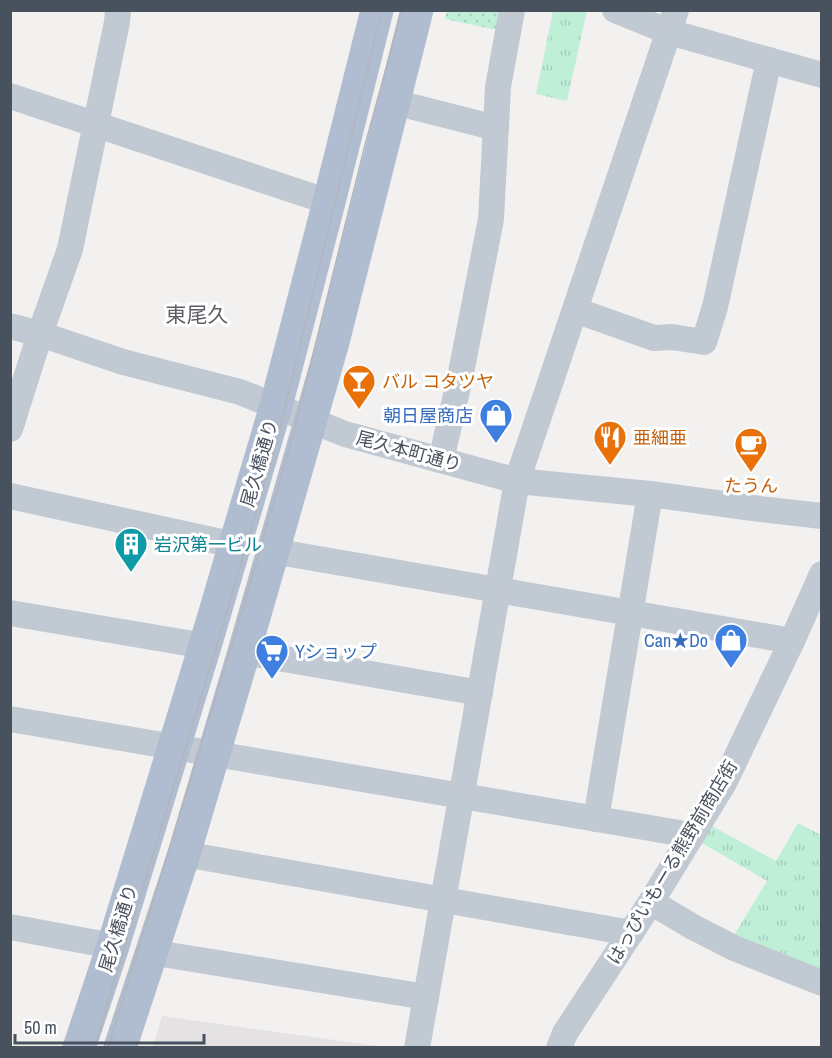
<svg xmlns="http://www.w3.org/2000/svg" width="832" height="1058" viewBox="0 0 832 1058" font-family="'Archivo Narrow','Noto Sans JP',sans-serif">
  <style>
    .education { fill: #e4e2e2 }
    .grass { fill: url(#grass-dots) }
    .park { fill: url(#park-tufts) }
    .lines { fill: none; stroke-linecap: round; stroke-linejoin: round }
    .street { stroke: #c1c9d2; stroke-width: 26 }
    .primary { stroke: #b0bccf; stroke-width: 33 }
    .tram { stroke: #b2b5bb; stroke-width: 1.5 }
    .labels { text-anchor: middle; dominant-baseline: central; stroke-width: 6; stroke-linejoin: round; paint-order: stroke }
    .food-label { font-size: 18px; fill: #c56008; stroke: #fff; text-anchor: start }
    .shop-label { font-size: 18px; fill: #366cbe; stroke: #fff; text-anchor: end }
    .street-label { font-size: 18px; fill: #48515e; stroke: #fff }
    .culture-label { font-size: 18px; fill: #0d838f; stroke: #fff; text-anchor: start }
    .quarter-label { font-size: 21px; fill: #5d6065; stroke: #fff }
  </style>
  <defs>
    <pattern id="grass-dots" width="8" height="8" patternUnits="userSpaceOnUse" patternTransform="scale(1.5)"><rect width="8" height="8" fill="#c0efd8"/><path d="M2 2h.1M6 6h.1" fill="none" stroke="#a6cfbc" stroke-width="1.8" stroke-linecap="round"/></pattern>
    <pattern id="park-tufts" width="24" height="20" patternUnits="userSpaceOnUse" patternTransform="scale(1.5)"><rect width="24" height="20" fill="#c0efd8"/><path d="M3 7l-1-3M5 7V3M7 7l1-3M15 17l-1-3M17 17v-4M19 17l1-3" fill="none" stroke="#a6cfbc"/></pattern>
  </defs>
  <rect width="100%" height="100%" fill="#f3f1f0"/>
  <polygon class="education" points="162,1016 384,1047 153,1047"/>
  <polygon class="grass" points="447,11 506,11 501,31 445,19"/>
  <g class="park">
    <polygon points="553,11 587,11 567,101 536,94"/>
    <polygon points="798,823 821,835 821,973 731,940 767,881 702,843 712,826 776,861"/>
  </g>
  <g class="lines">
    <g class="street">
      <polyline points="615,10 669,32 822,75"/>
      <polyline points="10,96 329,202"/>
      <polyline points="394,102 496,128"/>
      <polyline points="575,310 654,338 672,337 704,342 715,307 769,60"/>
      <polyline points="10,326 40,334 123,362 240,392 345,434 517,481 650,494 760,509 822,516"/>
      <polyline points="10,429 40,334 70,249 117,22 118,10"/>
      <polyline points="441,460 460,378 491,219 498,87 512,10"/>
      <polyline points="10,496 235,545"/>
      <path d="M 272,553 L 290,554 C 457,584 625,611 792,641"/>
      <polyline points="10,613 205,646"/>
      <polyline points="244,652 480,693"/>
      <polyline points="10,719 691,835"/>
      <polyline points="596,819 650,494"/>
      <polyline points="184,854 631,933"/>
      <polyline points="651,902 693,927 734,948 822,983"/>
      <polyline points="10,927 113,946"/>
      <polyline points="150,952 426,997"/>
      <polyline points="417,1048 517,481 676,10"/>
      <polyline points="559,1048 565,1033 651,902 724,783 792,641 822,574"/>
    </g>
    <g class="primary">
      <polyline points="79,1048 113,946 205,646 276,406 329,202 377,10"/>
      <polyline points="120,1048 184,854 244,652 333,342 417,10"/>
    </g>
    <g class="tram">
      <polyline points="94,1048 227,612 278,436 382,10"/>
      <polyline points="108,1048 241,615 292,439 365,145 402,10"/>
    </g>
  </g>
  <defs>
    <symbol id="bar-pin" viewBox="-11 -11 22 30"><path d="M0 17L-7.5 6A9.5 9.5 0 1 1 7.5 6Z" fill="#e8710a" stroke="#fff"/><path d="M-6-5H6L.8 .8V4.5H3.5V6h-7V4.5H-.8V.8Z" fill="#fff"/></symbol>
    <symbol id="shop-pin" viewBox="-11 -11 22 30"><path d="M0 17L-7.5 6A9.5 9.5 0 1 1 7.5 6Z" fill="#3f7fe0" stroke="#fff"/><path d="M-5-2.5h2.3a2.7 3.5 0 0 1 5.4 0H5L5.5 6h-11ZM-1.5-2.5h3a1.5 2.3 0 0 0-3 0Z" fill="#fff"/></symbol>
    <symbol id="restaurant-pin" viewBox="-11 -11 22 30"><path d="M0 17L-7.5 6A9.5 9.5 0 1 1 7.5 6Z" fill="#e8710a" stroke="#fff"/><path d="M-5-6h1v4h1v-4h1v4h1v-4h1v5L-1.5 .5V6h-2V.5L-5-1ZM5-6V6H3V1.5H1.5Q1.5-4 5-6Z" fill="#fff"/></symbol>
    <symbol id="cafe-pin" viewBox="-11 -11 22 30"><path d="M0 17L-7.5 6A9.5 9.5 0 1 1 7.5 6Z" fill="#e8710a" stroke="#fff"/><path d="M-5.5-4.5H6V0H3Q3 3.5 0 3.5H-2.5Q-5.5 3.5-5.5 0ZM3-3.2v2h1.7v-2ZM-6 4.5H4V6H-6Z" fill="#fff"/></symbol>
    <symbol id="building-pin" viewBox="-11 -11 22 30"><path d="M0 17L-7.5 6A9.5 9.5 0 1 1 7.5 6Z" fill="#0f9aa8" stroke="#fff"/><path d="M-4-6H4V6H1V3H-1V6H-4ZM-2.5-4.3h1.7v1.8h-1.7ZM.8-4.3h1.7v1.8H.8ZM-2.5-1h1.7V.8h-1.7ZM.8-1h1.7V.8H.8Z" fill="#fff"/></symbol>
    <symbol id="supermarket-pin" viewBox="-11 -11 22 30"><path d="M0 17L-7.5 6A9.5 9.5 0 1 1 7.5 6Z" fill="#3f7fe0" stroke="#fff"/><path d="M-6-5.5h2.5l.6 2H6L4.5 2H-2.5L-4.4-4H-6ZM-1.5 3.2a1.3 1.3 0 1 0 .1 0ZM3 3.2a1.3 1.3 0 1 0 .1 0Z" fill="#fff"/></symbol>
  </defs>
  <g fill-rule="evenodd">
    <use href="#bar-pin" x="340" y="362" width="38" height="52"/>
    <use href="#shop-pin" x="477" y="396" width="38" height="52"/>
    <use href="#restaurant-pin" x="591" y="418" width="38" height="52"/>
    <use href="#cafe-pin" x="732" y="425" width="38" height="52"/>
    <use href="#building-pin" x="112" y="525" width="38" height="52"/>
    <use href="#shop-pin" x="712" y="621" width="38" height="52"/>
    <use href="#supermarket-pin" x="253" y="632" width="38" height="52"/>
  </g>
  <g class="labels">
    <g class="food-label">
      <text x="382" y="381">バル コタツヤ</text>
      <text x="633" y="437">亜細亜</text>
      <text x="751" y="485" text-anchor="middle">たうん</text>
    </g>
    <g class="shop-label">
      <text x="473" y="415">朝日屋商店</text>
      <text x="708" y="640">Can★Do</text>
      <text x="295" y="651" text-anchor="start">Yショップ</text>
    </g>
    <g class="street-label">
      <text transform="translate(409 451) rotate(15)">尾久本町通り</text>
      <text transform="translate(259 463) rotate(-74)">尾久橋通り</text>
      <text transform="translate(672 862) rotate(-59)">はっぴいもーる熊野前商店街</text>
      <text transform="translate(118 928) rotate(-73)">尾久橋通り</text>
    </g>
    <g class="culture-label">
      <text x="154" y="544">岩沢第一ビル</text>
    </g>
    <g class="quarter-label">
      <text x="197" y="314">東尾久</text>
    </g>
  </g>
  <rect width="832" height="1058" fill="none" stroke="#48515e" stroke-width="24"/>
  <path d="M15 1034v9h189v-9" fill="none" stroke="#48515e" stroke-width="3"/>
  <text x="24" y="1034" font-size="18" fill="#48515e" stroke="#ffffff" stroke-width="4.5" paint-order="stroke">50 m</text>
</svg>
